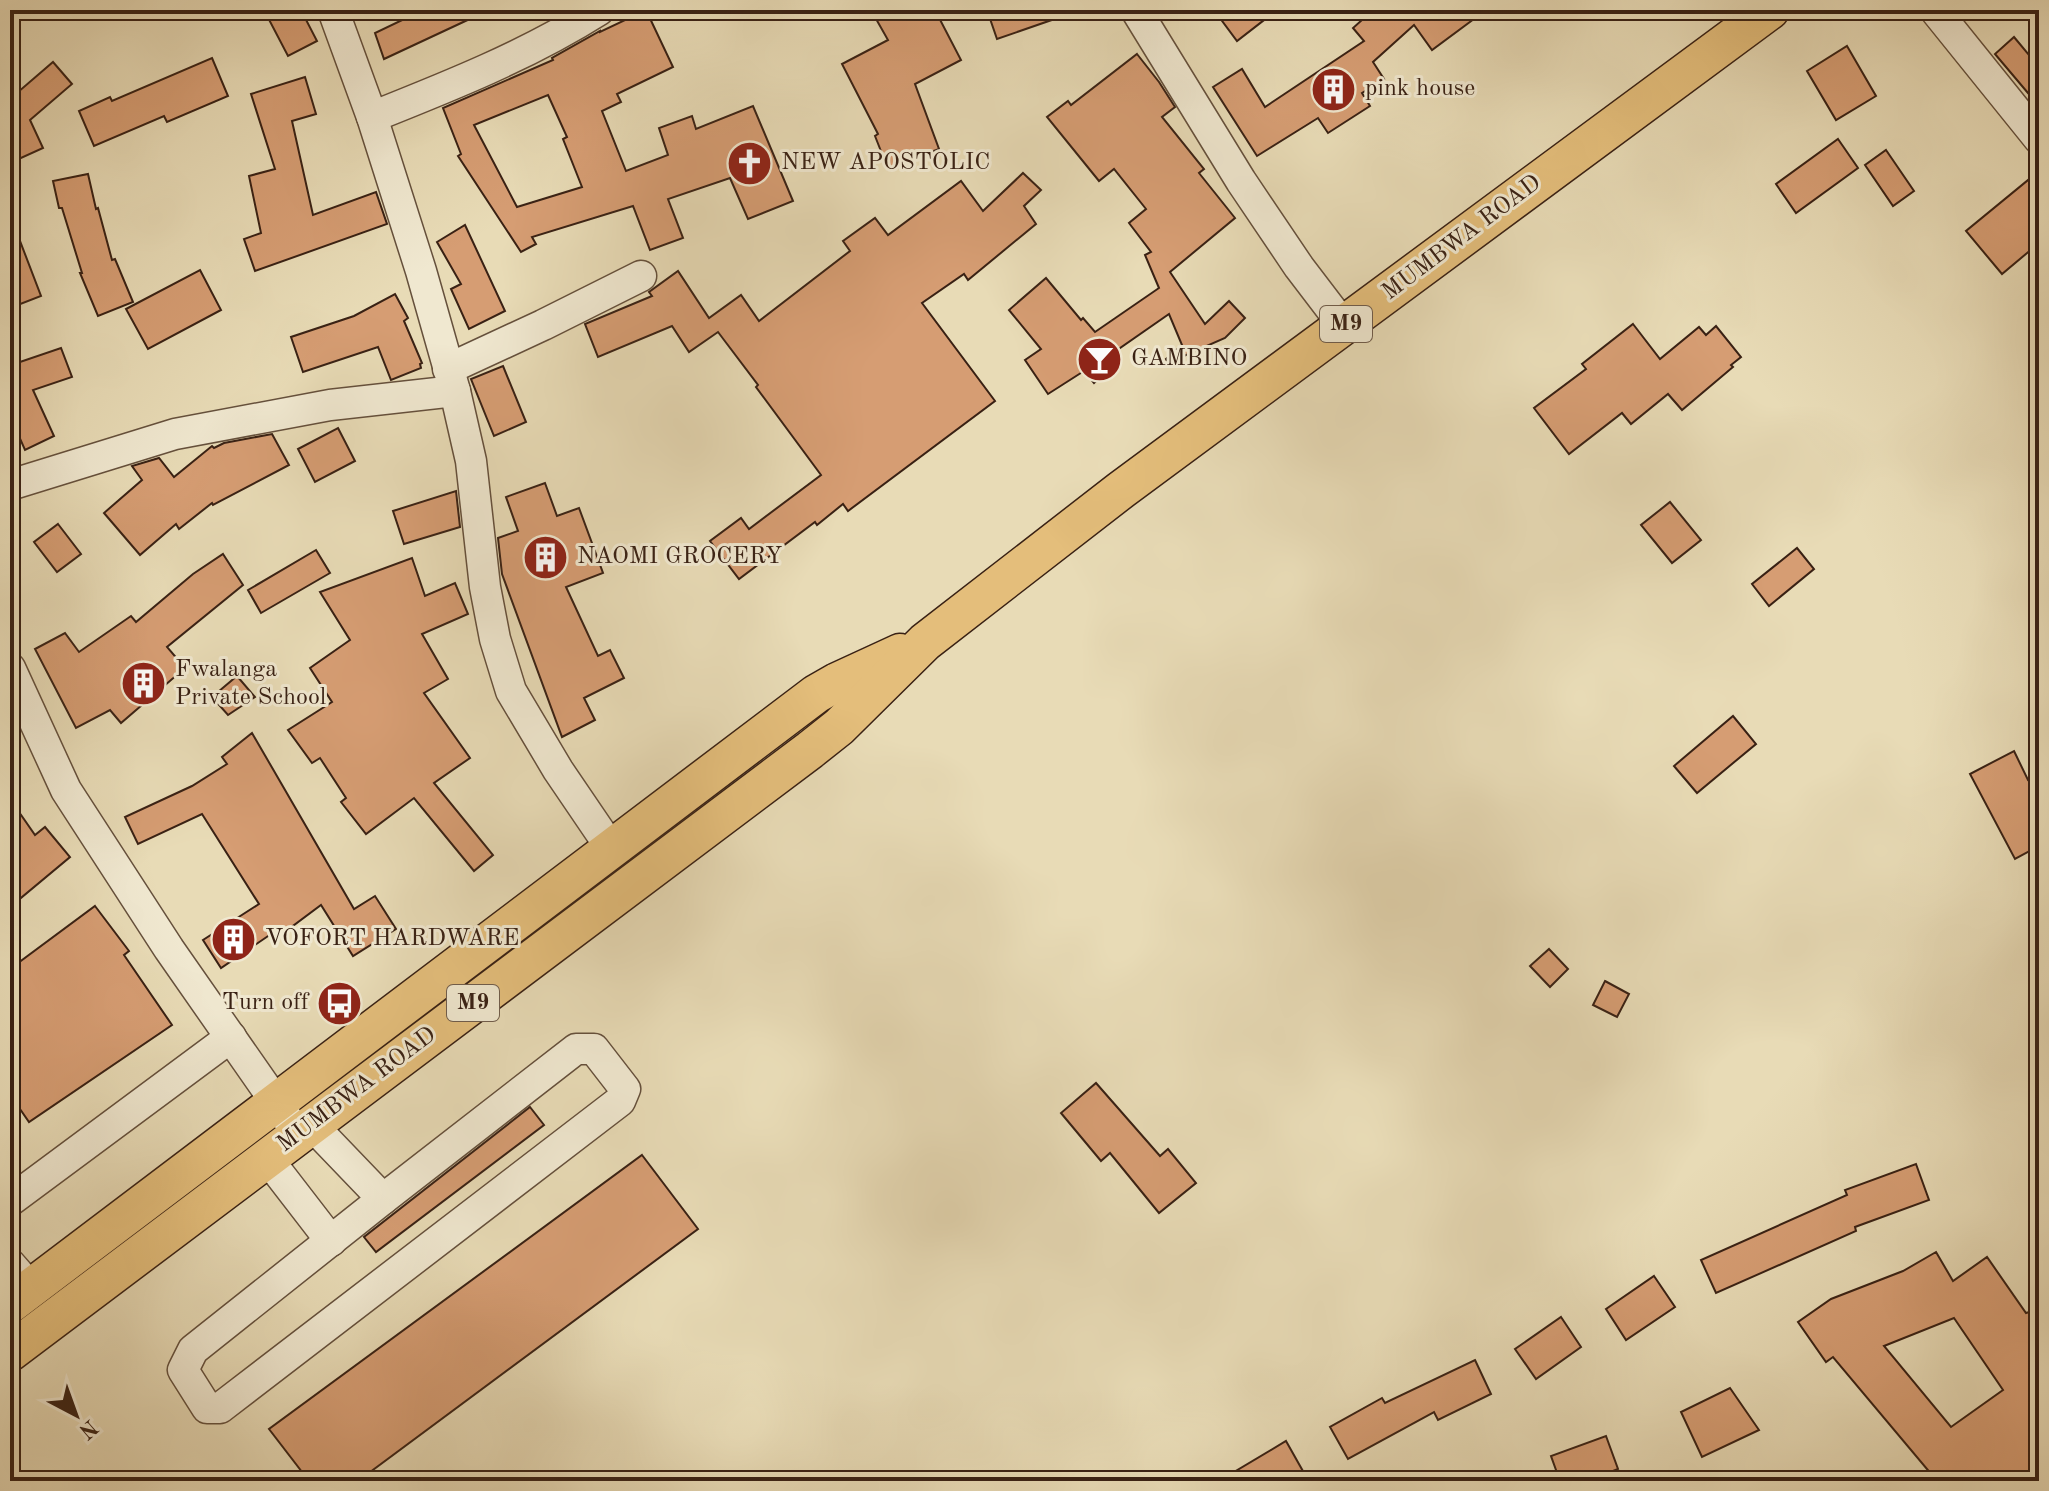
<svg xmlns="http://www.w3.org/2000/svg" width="2049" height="1491" viewBox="0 0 2049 1491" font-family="'Old Standard TT',serif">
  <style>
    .building { fill: #d69d73; stroke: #392114; stroke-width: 2; fill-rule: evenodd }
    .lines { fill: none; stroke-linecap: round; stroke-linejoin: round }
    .minor-casing { stroke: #65503c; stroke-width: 33 }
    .major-casing { stroke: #392114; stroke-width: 41 }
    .minor { stroke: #f0e8d0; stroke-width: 30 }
    .major { stroke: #e4be7b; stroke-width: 38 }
    .labels { text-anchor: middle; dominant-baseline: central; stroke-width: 6; stroke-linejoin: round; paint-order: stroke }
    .shield { fill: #f0e8d0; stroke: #705d4c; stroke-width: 2 }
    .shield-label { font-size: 22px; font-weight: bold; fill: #392114 }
    .poi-label { font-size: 24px; fill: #392114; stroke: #f0e8d0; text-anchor: start }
    .street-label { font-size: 24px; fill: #392114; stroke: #f0e8d0 }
  </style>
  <rect width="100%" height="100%" fill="#e8dbb6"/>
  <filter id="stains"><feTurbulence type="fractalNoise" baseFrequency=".0025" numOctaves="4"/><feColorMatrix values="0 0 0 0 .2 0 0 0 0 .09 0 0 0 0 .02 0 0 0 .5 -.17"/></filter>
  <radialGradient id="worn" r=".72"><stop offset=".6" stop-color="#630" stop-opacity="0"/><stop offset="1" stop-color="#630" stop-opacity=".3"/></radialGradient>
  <g class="building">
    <polygon points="264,10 301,10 317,41 288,56"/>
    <polygon points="423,10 489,10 384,59 375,33"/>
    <path d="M 646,10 L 673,67 L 617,94 L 621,102 L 602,111 L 626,171 L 668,155 L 659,128 L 692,116 L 696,129 L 753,106 L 793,201 L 748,219 L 730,178 L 668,199 L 683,238 L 650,250 L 633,206 L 532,237 L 536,244 L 521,252 L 458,156 L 461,154 L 443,108 L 553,60 L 552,58 L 600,31 L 600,32 ZM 548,95 L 567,137 L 563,139 L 582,187 L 517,207 L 474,125 Z"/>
    <polygon points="871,10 935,10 961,60 915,84 939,149 888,169 875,136 878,134 842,64 888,40"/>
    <polygon points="987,10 1068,10 1069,14 997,39"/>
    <polygon points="1214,10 1277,10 1237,41"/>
    <polygon points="1373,10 1486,10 1432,50 1414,25 1373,62 1384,79 1362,93 1370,106 1328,133 1318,118 1257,156 1213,87 1242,69 1265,107 1364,41 1353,28"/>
    <polygon points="2014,37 2039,67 2039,106 1995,54"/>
    <polygon points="1847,46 1876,96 1836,120 1807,71"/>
    <polygon points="1137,54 1159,82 1175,107 1162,117 1204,169 1199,173 1235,218 1170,272 1205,324 1229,301 1245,318 1225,338 1168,363 1166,359 1182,345 1169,314 1113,353 1119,360 1094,383 1084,371 1048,394 1025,360 1041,349 1009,310 1046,278 1081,320 1083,318 1095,332 1159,288 1145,255 1151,252 1129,223 1146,209 1114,169 1099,181 1047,117 1068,101 1071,105"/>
    <polygon points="212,58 228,96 167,122 164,116 94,146 79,111 110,97 112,101"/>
    <polygon points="53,62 72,84 30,120 43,148 10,163 10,78 17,93"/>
    <polygon points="305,77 316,114 292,121 313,215 376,192 387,224 255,271 244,239 261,233 249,176 275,169 251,94"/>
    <polygon points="1838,139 1858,168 1796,213 1776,184"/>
    <polygon points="1886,150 1914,191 1893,206 1865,165"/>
    <polygon points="2039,171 2039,243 2002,274 1966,231"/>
    <polygon points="1023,173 1041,190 1024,206 1036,224 968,280 964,274 922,303 995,401 848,511 843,504 817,525 815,522 739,579 710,541 741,518 749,529 821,475 756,387 758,385 718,332 689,352 672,326 598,357 585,324 652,296 649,292 678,271 709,318 741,295 759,321 850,251 843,241 875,218 888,235 961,181 983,211"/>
    <polygon points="88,174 96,209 98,208 112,260 115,259 133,302 98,316 80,273 82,273 62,208 59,208 53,181"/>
    <polygon points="10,220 12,220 41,296 10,308"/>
    <polygon points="465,225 505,311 469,329 451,289 461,284 437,242"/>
    <polygon points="200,270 221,310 148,349 126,309"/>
    <polygon points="395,294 408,318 404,321 422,363 420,364 421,368 391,380 378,347 303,372 291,337 354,316"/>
    <polygon points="1633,324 1660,359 1699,327 1706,335 1716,326 1741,357 1731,365 1733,367 1682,410 1668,394 1631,424 1622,413 1569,454 1534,408 1586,369 1582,364"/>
    <polygon points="10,340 20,362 61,348 72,377 33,390 54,436 25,450 10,416"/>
    <polygon points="503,366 526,422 494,436 471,379"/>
    <polygon points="338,428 355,461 315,482 298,449"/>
    <polygon points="272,434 289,465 213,505 212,503 179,529 176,524 140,555 104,513 142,480 132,466 159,458 174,477 212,446 214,448 224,443"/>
    <polygon points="545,483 557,516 579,508 603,573 566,587 598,656 610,650 624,678 584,698 595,720 562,737 502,574 498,538 518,531 506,497"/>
    <polygon points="456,491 460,527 404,544 393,511"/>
    <polygon points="1670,502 1701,540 1672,563 1641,525"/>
    <polygon points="58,524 81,554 57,572 34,542"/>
    <polygon points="1797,548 1814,569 1769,606 1752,584"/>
    <polygon points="316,550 330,573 261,613 248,590"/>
    <polygon points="223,554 243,585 167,647 185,668 121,723 110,710 76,728 35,649 65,633 79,652 131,616 136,622 193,574"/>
    <polygon points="412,558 425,596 455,583 468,614 422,634 448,679 424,693 470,758 434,783 493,855 474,871 414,798 366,834 341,802 346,798 320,758 312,763 288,730 332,702 310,668 350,640 320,592"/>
    <polygon points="237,676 255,697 228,715 212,697"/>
    <polygon points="1733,716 1756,744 1697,793 1674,766"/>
    <polygon points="252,733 354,909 375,896 396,929 353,956 321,905 278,937 274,932 221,968 203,940 259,904 202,814 138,844 125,817 192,786 227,764 222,757"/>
    <polygon points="2014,751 2028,780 2039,775 2039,846 2015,859 1970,774"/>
    <polygon points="10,799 35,835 45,827 70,857 10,907"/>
    <polygon points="95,906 129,951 124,955 172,1025 29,1122 20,1109 10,1115 10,969"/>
    <polygon points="1549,949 1568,969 1550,987 1530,966"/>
    <polygon points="1605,981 1629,994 1617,1017 1593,1005"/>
    <polygon points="1096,1083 1160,1156 1168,1149 1196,1183 1159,1213 1110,1153 1101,1161 1061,1113"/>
    <polygon points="530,1107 544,1125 376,1252 364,1237"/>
    <polygon points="642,1155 698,1229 358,1481 309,1481 269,1429"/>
    <polygon points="1916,1164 1929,1200 1855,1227 1856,1231 1716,1293 1701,1260 1847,1195 1845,1190"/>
    <path d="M 1936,1252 L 1953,1281 L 1987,1257 L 2026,1313 L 2039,1309 L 2039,1481 L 1937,1481 L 1833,1357 L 1826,1362 L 1798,1322 L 1831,1299 L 1903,1271 ZM 1954,1318 L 2003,1390 L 1951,1427 L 1884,1346 Z"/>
    <polygon points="1654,1276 1675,1307 1626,1340 1606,1309"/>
    <polygon points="1561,1317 1581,1347 1536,1379 1515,1349"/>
    <polygon points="1475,1360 1491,1394 1438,1420 1434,1412 1348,1459 1330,1427 1382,1398 1385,1403"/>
    <polygon points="1730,1388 1759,1430 1702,1457 1681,1412"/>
    <polygon points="1606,1436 1618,1469 1588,1481 1560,1481 1551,1456"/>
    <polygon points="1286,1441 1304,1473 1291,1481 1219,1481"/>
  </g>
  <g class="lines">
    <defs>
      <g id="minor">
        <polyline points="333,10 372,117 421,271 455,391 471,461 485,587 495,639 511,691 558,770 611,848"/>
        <polyline points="1136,10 1241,181 1299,267 1344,326"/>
        <polyline points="1935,10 2039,139"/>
        <path d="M 372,117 C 450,86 528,55 599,10"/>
        <polyline points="448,369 543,325 641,276"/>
        <polyline points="10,485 175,434 330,405 455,391"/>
        <polyline points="10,668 66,790 169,949 289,1121"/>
        <polygon points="576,1049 594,1049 625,1089 620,1101 220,1408 207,1408 183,1370 193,1350 383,1199"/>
        <polyline points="311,1124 383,1199"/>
        <polyline points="267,1158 331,1241"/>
        <polyline points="10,1201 231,1037"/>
        <polyline points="10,1264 31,1288"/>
      </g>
      <g id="major">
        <polyline points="10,1304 816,694 837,682 900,653"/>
        <polyline points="10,1352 810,750 839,727 925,642 1121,490 1770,10"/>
      </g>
    </defs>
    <use href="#minor" class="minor-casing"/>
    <use href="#major" class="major-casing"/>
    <use href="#minor" class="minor"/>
    <use href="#major" class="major"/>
  </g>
  <defs>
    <symbol id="building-disc" viewBox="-11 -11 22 22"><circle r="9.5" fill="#8f2418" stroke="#f0e8d0"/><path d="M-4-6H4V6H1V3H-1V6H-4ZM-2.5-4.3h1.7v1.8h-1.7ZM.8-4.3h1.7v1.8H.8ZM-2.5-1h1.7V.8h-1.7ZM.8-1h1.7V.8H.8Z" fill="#fff"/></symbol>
    <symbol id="church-disc" viewBox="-11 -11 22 22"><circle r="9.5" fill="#8f2418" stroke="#f0e8d0"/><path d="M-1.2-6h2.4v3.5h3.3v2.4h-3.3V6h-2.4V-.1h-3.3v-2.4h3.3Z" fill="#fff"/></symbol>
    <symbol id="bar-disc" viewBox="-11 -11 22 22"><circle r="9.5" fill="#8f2418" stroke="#f0e8d0"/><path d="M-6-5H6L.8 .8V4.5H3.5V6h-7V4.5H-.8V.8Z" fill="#fff"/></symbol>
    <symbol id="bus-disc" viewBox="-11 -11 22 22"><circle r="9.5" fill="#8f2418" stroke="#f0e8d0"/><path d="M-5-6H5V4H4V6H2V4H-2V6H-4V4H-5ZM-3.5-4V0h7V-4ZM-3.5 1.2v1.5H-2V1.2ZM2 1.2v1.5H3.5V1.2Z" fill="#fff"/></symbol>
  </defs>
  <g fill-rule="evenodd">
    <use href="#building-disc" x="1308" y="64" width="51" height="51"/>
    <use href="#church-disc" x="724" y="138" width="51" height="51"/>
    <use href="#bar-disc" x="1074" y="334" width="51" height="51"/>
    <use href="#building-disc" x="520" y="532" width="51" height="51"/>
    <use href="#building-disc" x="118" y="658" width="51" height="51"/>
    <use href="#building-disc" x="208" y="914" width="51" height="51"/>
    <use href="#bus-disc" x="314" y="978" width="51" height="51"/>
  </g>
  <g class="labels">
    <g class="shield">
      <rect x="1320" y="306" width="52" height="36" rx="6"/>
      <rect x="447" y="985" width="52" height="36" rx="6"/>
    </g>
    <g class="shield-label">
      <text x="1346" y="324">M9</text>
      <text x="473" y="1003">M9</text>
    </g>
    <g class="poi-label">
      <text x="1365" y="89">pink house</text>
      <text x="781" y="163">NEW APOSTOLIC</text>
      <text x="1131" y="359">GAMBINO</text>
      <text x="577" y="557">NAOMI GROCERY</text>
      <text x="175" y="670">Fwalanga<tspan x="175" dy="28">Private School</tspan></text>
      <text x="265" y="939">VOFORT HARDWARE</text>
      <text x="309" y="1003" text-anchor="end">Turn off</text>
    </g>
    <g class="street-label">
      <text transform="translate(1462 238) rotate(-37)">MUMBWA ROAD</text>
      <text transform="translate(357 1090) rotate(-37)">MUMBWA ROAD</text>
    </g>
  </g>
  <rect width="2049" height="1491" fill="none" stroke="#e8dbb6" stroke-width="40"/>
  <rect x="12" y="12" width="2025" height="1467" fill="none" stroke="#392114" stroke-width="4"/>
  <rect x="20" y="20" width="2009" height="1451" fill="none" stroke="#392114" stroke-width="2"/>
  <g transform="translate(76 1415) rotate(139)" stroke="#f0e8d0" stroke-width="6" paint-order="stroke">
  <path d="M0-6L14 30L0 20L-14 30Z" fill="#392114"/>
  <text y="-12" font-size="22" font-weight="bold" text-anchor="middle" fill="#392114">N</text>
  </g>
  <rect width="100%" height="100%" filter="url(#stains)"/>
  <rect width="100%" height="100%" fill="url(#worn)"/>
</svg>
